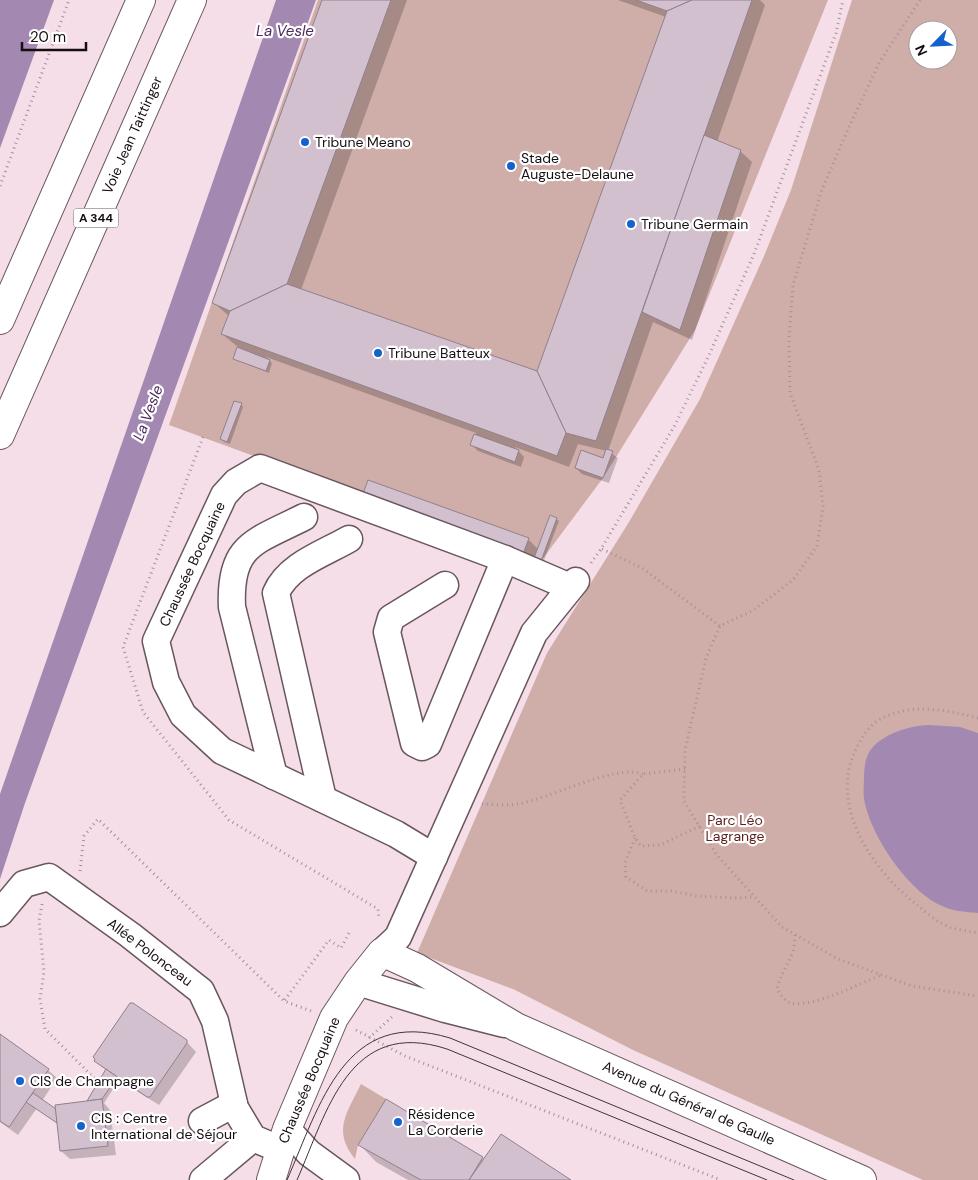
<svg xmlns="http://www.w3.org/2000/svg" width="978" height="1180" viewBox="0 0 978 1180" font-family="'DM Sans',sans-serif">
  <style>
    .green { fill: #cfada8; fill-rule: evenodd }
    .water { fill: #a389b1 }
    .shadow { fill: #0003 }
    .building { fill: #d2c0cf; stroke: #91808e }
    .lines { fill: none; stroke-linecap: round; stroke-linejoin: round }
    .minor-casing { stroke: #69565e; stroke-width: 29 }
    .major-casing { stroke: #69565e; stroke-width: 30 }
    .highway-casing { stroke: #69565e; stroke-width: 30 }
    .path { stroke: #a39199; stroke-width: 3; stroke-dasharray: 1 4; stroke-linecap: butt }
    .minor { stroke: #fff; stroke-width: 26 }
    .major { stroke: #fff; stroke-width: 28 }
    .highway { stroke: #fff; stroke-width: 28 }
    .tram { stroke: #3f3439; stroke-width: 1 }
    .poi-dot { fill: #1462cc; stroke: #fff; stroke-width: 2 }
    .labels { text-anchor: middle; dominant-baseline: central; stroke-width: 4.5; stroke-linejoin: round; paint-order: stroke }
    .shield { fill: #fff; stroke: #5c5658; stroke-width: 1 }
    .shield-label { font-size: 12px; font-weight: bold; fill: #160e11 }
    .street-label { font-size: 14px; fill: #160e11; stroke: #fff }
    .poi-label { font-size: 14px; fill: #160e11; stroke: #fff; text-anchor: start }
    .park-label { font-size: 14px; fill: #5e1e19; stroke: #fff }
    .water-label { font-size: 15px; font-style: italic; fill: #4f2c60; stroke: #fff }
  </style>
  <rect width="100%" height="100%" fill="#f5dee8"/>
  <g class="green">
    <polygon points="318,0 828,0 695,330 603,478 541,561 169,425"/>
    <path d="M 852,0 L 978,0 L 978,1180 L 923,1180 L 633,1050 L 513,989 L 417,953 L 547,653 L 629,522 L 700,399 L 764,256 L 791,190 ZM 918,30 L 948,30 L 948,60 L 918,60 Z"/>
    <path d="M 361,1084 L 386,1099 L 358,1145 L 355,1159 C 332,1130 347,1113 361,1084 Z"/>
  </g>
  <g class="water">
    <polygon points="0,0 54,0 0,148"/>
    <polygon points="276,0 316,0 25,803 0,879 0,794"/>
    <path d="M 929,725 L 960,727 L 978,733 L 978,913 C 966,912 951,911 940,905 C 908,890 869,834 864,798 C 863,792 864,785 864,779 C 864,769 865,755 873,747 C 887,732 910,726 929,725 Z"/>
  </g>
  <g class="shadow">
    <polygon points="323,0 407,0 301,290 538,372 666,17 618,0 760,0 765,5 717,142 740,151 752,162 692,340 653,322 608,451 618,458 609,483 582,474 576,468 604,459 607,451 578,444 569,467 515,447 524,457 521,467 478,451 472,445 476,433 266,357 272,363 269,373 234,359 238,347 222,334 229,316 214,303"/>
    <polygon points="241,404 243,407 230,444 224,442 221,439"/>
    <polygon points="372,504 528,539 539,550 556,519 559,521 543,563 534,556 532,562"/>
    <polygon points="0,1036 48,1070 57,1078 42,1101 55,1110 89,1102 107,1071 95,1061 186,1041 196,1052 159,1105 119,1080 104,1103 110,1110 116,1155 70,1159 61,1151 58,1123 37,1108 18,1135 0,1122"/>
    <polygon points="386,1101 483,1159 501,1136 569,1180 408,1180 376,1162 360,1145"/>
  </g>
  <g class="building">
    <polygon points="322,0 391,0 287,284 230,311 212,303"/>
    <polygon points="636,0 692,0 667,11"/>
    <polygon points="692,0 752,0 596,441 566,433 537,371 667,11"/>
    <polygon points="704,135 741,150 680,330 642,312"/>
    <polygon points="287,284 537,371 566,433 557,456 221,334 230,311"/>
    <polygon points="237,347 270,360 266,371 233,359"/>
    <polygon points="234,401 242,403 227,442 220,439"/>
    <polygon points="474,434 519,450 515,462 470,445"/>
    <polygon points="606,449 613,451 603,478 575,468 581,450 603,458"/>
    <polygon points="368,480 529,538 523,554 362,496"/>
    <polygon points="550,515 557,518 541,561 534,558"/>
    <polygon points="130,1003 133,1003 187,1040 187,1043 150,1097 147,1097 94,1061 95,1059 93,1057"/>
    <polygon points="0,1034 49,1069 9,1127 0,1121"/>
    <polygon points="106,1069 117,1077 102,1099 87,1101"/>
    <polygon points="33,1093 56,1109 57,1123 26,1102"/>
    <polygon points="102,1099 108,1146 60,1151 55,1105"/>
    <polygon points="386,1099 483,1157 469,1180 421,1180 358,1145"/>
    <polygon points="501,1134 571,1180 469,1180"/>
  </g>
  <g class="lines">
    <defs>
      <g id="minor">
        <polyline points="445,585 391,618 387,632 414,743 422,747 428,744 505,559"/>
        <path d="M 274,776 L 232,607 C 229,544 255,542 304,517"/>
        <path d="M 323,799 L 276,593 C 288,565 323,554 349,539"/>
        <polyline points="434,857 396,834 222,751 183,715 166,682 156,641 224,495 236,482 260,468 505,559 570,587"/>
        <polyline points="0,913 24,884 49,877 130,935 201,991 215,1021 235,1108 253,1138 279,1149"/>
        <polyline points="382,952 398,937 534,633 576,581"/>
        <polyline points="358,982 445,1009 504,1024"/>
        <polyline points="202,1121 234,1104"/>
        <polyline points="287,1129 309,1153 346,1180"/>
        <polyline points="203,1180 253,1138"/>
      </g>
      <polyline id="major" points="271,1180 287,1129 334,1018 358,982 382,952 417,968 516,1027 862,1180"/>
      <g id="highway">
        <polyline points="0,320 141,0"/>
        <polyline points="0,435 192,0"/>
      </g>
    </defs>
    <use href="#minor" class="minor-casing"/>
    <use href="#major" class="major-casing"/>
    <use href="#highway" class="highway-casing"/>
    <g class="path">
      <polyline points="920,0 879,63 849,127 821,192 793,285 789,338 790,393 819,470 823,506 817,546 793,580 752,611 720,626 706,658 685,750 684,801 716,854 782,927 838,959 912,986 978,996"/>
      <polyline points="0,186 69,0"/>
      <polyline points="203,437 123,647 143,712 229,820 378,909 379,919"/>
      <polyline points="602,549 642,568 720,626"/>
      <polyline points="591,563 601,549 675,425 709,355 754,254 836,33 843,0"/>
      <path d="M 978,718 C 955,712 922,705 899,712 C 876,718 868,726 857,747 C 827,804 872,870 917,905 C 927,913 939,924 952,928 C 960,930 969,931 978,933"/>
      <polyline points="685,769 643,774 620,800 635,838 641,846 660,845 700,826"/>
      <path d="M 482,804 C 493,804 506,806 517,804 C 547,800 616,763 643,774"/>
      <polyline points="635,838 625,863 626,877 647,891 671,891 697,896 734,898 755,897"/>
      <polyline points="80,871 84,836 98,819 284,1001"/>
      <polyline points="42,904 39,921 44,972 40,999 45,1029 98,1082"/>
      <path d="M 795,935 C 795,960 782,967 777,989 C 781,995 784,1001 791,1003 C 813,1008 860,983 882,975"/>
      <polyline points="311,1011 284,1001 329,940 341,948 349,933"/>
      <polyline points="356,1030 405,1056 721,1180"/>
      <polyline points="369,1038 393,1016"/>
    </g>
    <use href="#minor" class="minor"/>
    <use href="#major" class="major"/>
    <use href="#highway" class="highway"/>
    <g class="tram">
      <path d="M 287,1180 C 320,1105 345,1006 450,1038 L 794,1180"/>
      <path d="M 297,1180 C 327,1112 349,1017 447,1049 L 767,1180"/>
    </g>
  </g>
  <g class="poi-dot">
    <circle cx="305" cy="142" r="5"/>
    <circle cx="511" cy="166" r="5"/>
    <circle cx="631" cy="224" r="5"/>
    <circle cx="378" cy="353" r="5"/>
    <circle cx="20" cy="1081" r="5"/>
    <circle cx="398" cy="1122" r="5"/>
    <circle cx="81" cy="1126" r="5"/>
  </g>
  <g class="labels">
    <rect class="shield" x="73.5" y="208.5" width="45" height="19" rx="4"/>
    <g class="shield-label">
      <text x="96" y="218">A 344</text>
    </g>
    <g class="street-label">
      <text transform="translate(132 135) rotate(-66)">Voie Jean Taittinger</text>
      <text transform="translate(192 564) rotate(-65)">Chaussée Bocquaine</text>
      <text transform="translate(150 952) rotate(37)">Allée Polonceau</text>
      <text transform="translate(309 1080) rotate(-67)">Chaussée Bocquaine</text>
      <text transform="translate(689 1103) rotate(24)">Avenue du Général de Gaulle</text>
    </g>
    <g class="poi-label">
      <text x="315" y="142">Tribune Meano</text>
      <text x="521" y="158">Stade<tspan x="521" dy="16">Auguste-Delaune</tspan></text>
      <text x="641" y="224">Tribune Germain</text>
      <text x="388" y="353">Tribune Batteux</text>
      <text x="30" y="1081">CIS de Champagne</text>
      <text x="408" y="1114">Résidence<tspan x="408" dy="16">La Corderie</tspan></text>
      <text x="91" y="1118">CIS : Centre<tspan x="91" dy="16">International de Séjour</tspan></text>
    </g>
    <g class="park-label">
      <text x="735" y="820">Parc Léo<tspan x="735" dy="16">Lagrange</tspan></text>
    </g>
    <g class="water-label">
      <text x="285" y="31">La Vesle</text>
      <text transform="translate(148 413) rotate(-69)">La Vesle</text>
    </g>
  </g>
  <g transform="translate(933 45) rotate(246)"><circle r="24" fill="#ffffff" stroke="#a29fa0"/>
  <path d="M0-4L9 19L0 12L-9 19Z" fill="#1462cc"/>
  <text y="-8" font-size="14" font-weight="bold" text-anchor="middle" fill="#160e11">N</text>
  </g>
  <path d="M22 42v8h64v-8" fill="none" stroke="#160e11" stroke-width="2.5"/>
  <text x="30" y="42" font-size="15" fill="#160e11" stroke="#ffffff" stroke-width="4" paint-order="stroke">20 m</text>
</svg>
